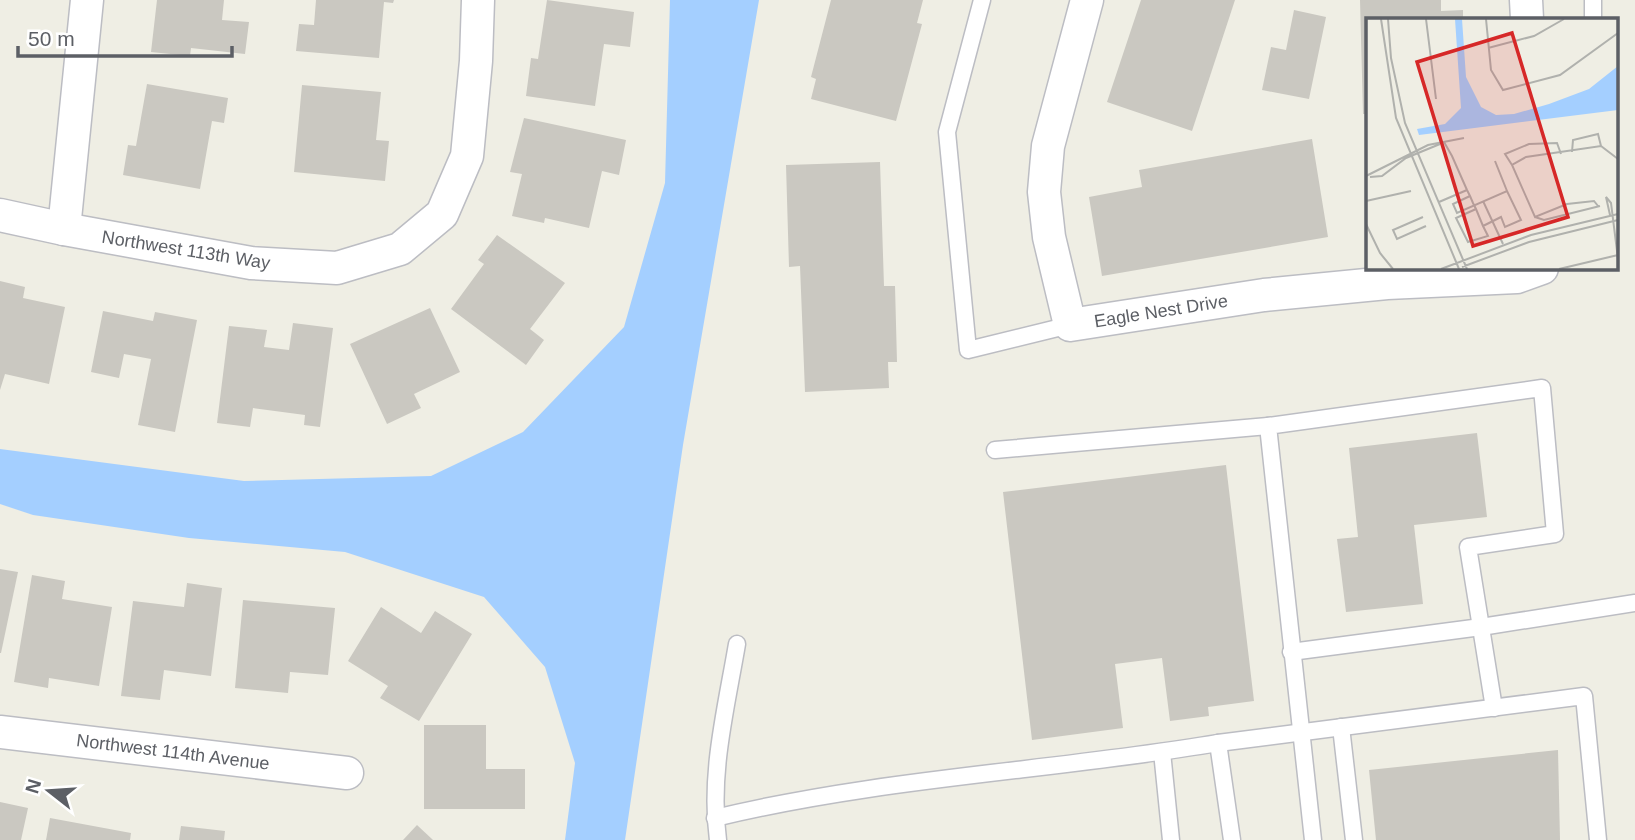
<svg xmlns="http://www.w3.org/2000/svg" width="1635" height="840" viewBox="0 0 1635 840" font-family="Arial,sans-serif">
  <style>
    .water { fill: #a4cfff }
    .building { fill: #cac8c1 }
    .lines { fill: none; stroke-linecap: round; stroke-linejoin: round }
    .lane-casing { stroke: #bcbdc3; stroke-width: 19 }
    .street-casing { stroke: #bcbdc3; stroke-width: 35 }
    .lane { stroke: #fff; stroke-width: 16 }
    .street { stroke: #fff; stroke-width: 32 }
    .labels { text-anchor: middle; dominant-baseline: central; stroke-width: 5; stroke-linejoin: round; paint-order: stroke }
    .street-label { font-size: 18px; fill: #5c5f65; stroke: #fff }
    .inset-road { fill: none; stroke: #b0b1ad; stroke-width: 2 }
    .view { fill: #d62828; fill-opacity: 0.15; stroke: #d62828; stroke-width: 3.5 }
    .inset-edge { fill: none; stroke: #5c5f65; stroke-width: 3.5 }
  </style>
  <rect width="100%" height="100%" fill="#efeee4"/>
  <polygon class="water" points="670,0 759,0 683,445 625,840 565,840 575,763 545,667 484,597 345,552 189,538 33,515 0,504 0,449 244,481 431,476 523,432 624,327 665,183"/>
  <g class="building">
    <polygon points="157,0 224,0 222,20 249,22 245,54 191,48 190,56 151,52"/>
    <polygon points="316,0 394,0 393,3 384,2 379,58 296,51 299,24 314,25"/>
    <polygon points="547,0 634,12 630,47 604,44 595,106 526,96 531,58 538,59"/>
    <polygon points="831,0 923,0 917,23 922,24 896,121 811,99 816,79 811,77"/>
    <polygon points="1141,0 1235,0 1192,131 1107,102"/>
    <polygon points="1360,0 1441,0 1441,11 1463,10 1463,19 1367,19 1367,114 1363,114"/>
    <polygon points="1294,10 1326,17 1309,99 1262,90 1271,47 1286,50"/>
    <polygon points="147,84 228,98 224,123 212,121 200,189 123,175 128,145 136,146"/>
    <polygon points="302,85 381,92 376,140 389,141 385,181 294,172"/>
    <polygon points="524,118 626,140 619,175 602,171 589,228 545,218 544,223 512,216 522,174 510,172"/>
    <polygon points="1312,139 1328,237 1102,276 1089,197 1142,187 1139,170"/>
    <polygon points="880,162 884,286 895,286 897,362 888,362 889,388 805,392 800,266 789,267 786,165"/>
    <polygon points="497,235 565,283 530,329 544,340 526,365 451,309 484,264 478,260"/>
    <polygon points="0,281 25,287 23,298 65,307 49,384 5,374 0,390"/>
    <polygon points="430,308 460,372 414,394 421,408 387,424 350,344"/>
    <polygon points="103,311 153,321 155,312 197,320 175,432 138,425 151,359 124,354 119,378 91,372"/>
    <polygon points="293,323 333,328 320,427 304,425 305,415 253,408 250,427 217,423 229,326 267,330 264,347 289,350"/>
    <polygon points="1477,433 1487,517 1414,525 1423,604 1346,612 1337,539 1358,537 1349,448"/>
    <polygon points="1226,465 1254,701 1208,707 1209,716 1170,721 1162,658 1115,664 1123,728 1032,740 1003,492"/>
    <polygon points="0,569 18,572 1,653 0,653"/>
    <polygon points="32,575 65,581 62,599 112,607 99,686 49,678 48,688 14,682"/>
    <polygon points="187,583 222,588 211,676 164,670 160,700 121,696 133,601 184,607"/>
    <polygon points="243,600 335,608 328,675 290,672 288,693 235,688"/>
    <polygon points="381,607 421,633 435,611 472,634 419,721 380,698 388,686 348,661"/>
    <polygon points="424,725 486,725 486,769 525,769 525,809 424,809"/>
    <polygon points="1558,750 1560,840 1376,840 1369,770"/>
    <polygon points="0,802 28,808 21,840 0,840"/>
    <polygon points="50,818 131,833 130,840 46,840"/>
    <polygon points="417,825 433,840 403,840"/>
    <polygon points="181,826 225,831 224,840 179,840"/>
  </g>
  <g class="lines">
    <defs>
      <g id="lane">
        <polyline points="982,0 947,132 968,350 1070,325"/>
        <polyline points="1593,0 1593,19"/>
        <polyline points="995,450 1268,426"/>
        <polyline points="1291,652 1481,627 1635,603"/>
        <polyline points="1341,727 1354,840"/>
        <polyline points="1218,743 1232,840"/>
        <polyline points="1162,752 1171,840"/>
        <path d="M 715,818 C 880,778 1051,771 1218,743 L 1584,696 L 1598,840"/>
        <path d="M 718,840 C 709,774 726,709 737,644"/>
        <polyline points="1313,840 1268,426 1542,388 1555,534 1468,547 1494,708"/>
      </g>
      <g id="street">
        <polyline points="1087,0 1048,146 1044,192 1049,237 1070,325 1264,295 1387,283 1517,277 1542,268"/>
        <polyline points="1526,0 1527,19"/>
        <polyline points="0,215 64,229 251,263 337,268 400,249 442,214 467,156 476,61 478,0"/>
        <polyline points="64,229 87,0"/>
        <polyline points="0,732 347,773"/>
      </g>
    </defs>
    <use href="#lane" class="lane-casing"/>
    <use href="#street" class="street-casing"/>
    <use href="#lane" class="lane"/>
    <use href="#street" class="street"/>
  </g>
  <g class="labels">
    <g class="street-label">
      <text transform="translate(186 250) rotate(9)">Northwest 113th Way</text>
      <text transform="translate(1161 311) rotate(-9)">Eagle Nest Drive</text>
      <text transform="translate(173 752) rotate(7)">Northwest 114th Avenue</text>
    </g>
  </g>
  <g transform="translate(1366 18)">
    <rect width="252" height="252" fill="#efeee4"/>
    <path d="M 89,1 L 96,1 L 100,59 L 115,89 L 130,97 L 148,96 L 183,86 L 223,71 L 252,48 L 252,92 L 53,117 L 51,111 L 79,106 L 95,90 Z" fill="#a4cfff"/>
    <path class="inset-road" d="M 15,1 L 30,100 L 93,251M 22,1 L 25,40 L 39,105 L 101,251M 60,1 L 70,81M 120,1 L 125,52 L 137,72 L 194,57 L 252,15M 122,30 L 168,18 L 198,1M 78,124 L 86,138 L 101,172 L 104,178 L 107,185 L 110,191 L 117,208 L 122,218 L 102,224 L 90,200 L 110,191M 206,134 L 207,122 L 232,116 L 235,128M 129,143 L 141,173M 146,147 L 139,136 L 163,126 L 191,125 L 195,136M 0,158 L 62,127 L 98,120M 4,159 L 16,158 L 40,140 L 74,126M 104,178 L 87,186 L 91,195 L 141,173 L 155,202 L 139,209 L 135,199 L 117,208M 0,183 L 45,173M 117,183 L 137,226M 73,184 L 101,172M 232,188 L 228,183 L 201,186 L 169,199 L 146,147 L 160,139 L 235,128 L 252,141M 244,197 L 240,179 L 245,185 L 252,241M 57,199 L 27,212 L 31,221 L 60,208M 169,199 L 178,202 L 234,188M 0,206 L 14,235 L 27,251M 96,249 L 163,224 L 252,202M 75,251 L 165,217 L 252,196M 193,251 L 252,237"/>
    <path class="view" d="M 146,15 L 202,199 L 107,228 L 51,44 Z"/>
    <rect width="252" height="252" class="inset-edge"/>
  </g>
  <g transform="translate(49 791) rotate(287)" stroke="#ffffff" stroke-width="5" paint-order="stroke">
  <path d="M0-5L12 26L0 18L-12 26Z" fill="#5c5f65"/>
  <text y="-10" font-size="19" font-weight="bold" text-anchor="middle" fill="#5c5f65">N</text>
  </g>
  <path d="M18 46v10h214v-10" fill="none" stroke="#5c5f65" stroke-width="3.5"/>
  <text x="28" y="46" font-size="21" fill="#5c5f65" stroke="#ffffff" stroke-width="5" paint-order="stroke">50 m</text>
</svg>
